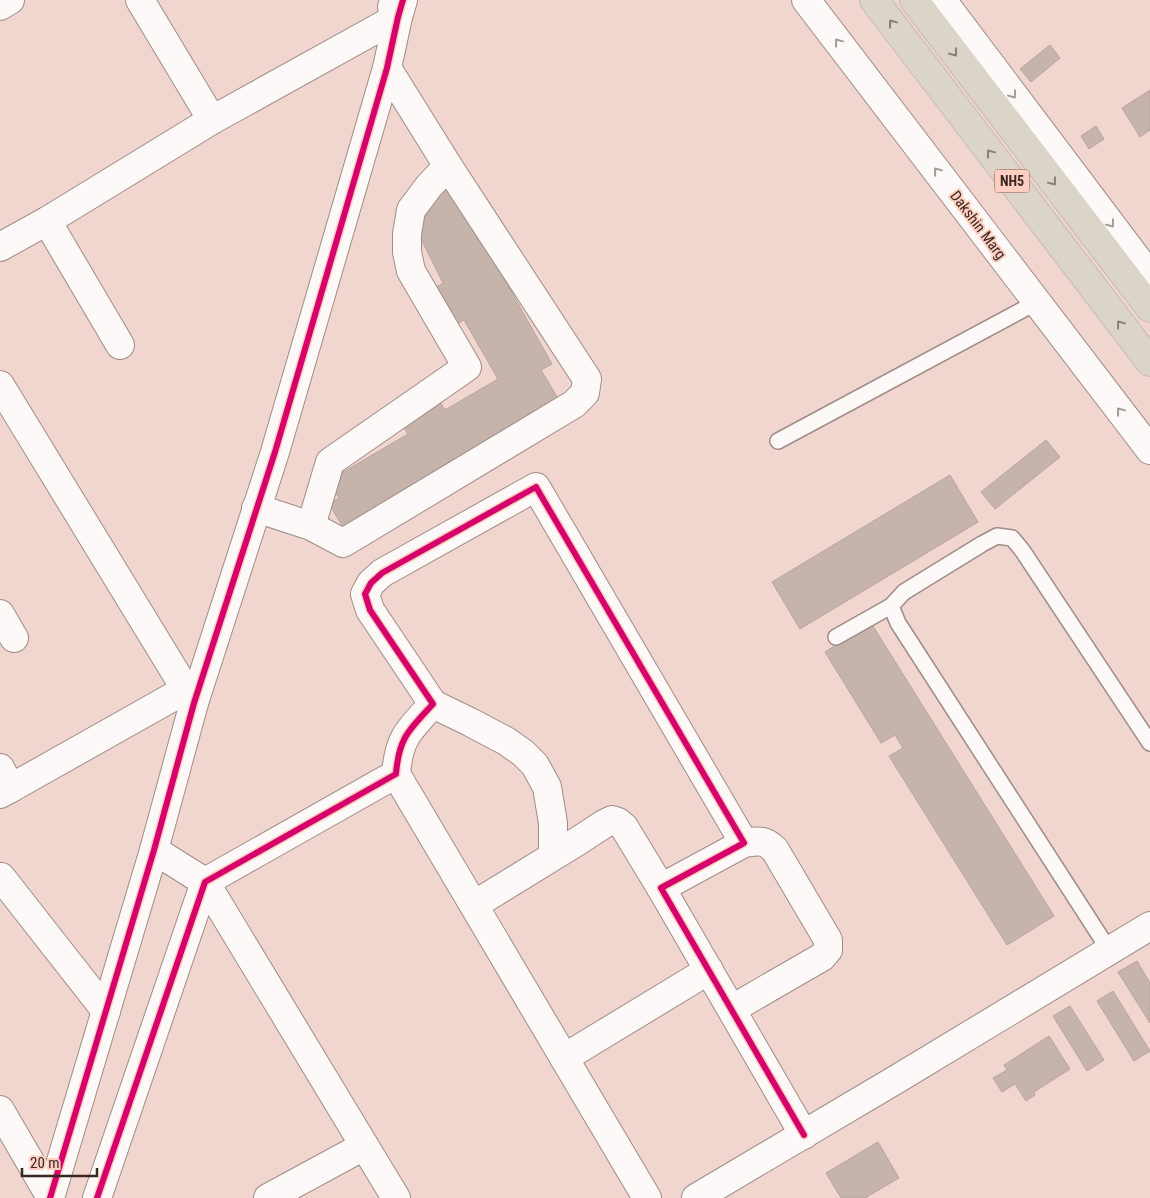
<svg xmlns="http://www.w3.org/2000/svg" width="1150" height="1198" viewBox="0 0 1150 1198" font-family="'Roboto Condensed',sans-serif">
  <style>
    .building { fill: #c6b3ab; stroke: #b7a49b }
    .lines { fill: none; stroke-linecap: round; stroke-linejoin: round }
    .service-casing { stroke: #9f8c86; stroke-width: 18 }
    .minor-casing { stroke: #9f8c86; stroke-width: 30 }
    .tertiary-casing { stroke: #9f8c86; stroke-width: 30 }
    .trunk-casing { stroke: #c6bab5; stroke-width: 30 }
    .service { stroke: #fdf9f8; stroke-width: 15 }
    .minor { stroke: #fdf9f8; stroke-width: 28 }
    .tertiary { stroke: #fdf9f8; stroke-width: 28 }
    .trunk { stroke: #dad5c8; stroke-width: 28 }
    .cycleway-casing { stroke: #fecfc0; stroke-width: 9 }
    .cycleway { stroke: #d6006c; stroke-width: 6 }
    .oneway { stroke: #8a7e74 }
    .oneway2 { stroke: #a59a97 }
    .labels { text-anchor: middle; dominant-baseline: central; stroke-width: 4; stroke-linejoin: round; paint-order: stroke }
    .shield { fill: #fecfc0; stroke: #745951; stroke-width: 1 }
    .shield-label { font-size: 14px; font-weight: bold; fill: #392721 }
    .street-label { font-size: 15px; fill: #392721; stroke: #fecfc0 }
  </style>
  <rect width="100%" height="100%" fill="#f0d6ce"/>
  <g class="building">
    <polygon points="1050,45 1060,58 1031,82 1020,69"/>
    <polygon points="1150,90 1150,130 1140,137 1122,108"/>
    <polygon points="1096,126 1104,139 1089,149 1081,136"/>
    <polygon points="449,181 552,364 541,370 562,405 346,532 329,504 339,498 328,481 408,434 401,423 439,400 445,410 498,379 464,320 451,327 430,291 443,283 414,225"/>
    <polygon points="1046,440 1060,457 995,509 981,492"/>
    <polygon points="950,475 978,522 800,629 772,582"/>
    <polygon points="871,623 1054,916 1007,945 889,756 903,748 895,735 881,743 825,652"/>
    <polygon points="1137,961 1150,983 1150,1023 1118,972"/>
    <polygon points="1113,991 1150,1051 1134,1061 1097,1001"/>
    <polygon points="1070,1006 1104,1060 1087,1071 1053,1016"/>
    <polygon points="1049,1036 1070,1069 1034,1092 1035,1095 1026,1101 1015,1084 1002,1092 993,1078 1007,1070 1004,1065"/>
    <polygon points="878,1142 899,1178 865,1198 841,1198 826,1173"/>
  </g>
  <g class="lines">
    <defs>
      <g id="service">
        <polyline points="778,441 1037,302"/>
        <polyline points="836,637 891,606"/>
        <polyline points="1109,950 898,623 891,606 904,592 982,544 997,536 1012,538 1022,550 1150,743"/>
      </g>
      <g id="minor">
        <polyline points="140,0 212,120 398,17 392,7"/>
        <polyline points="0,6 10,0"/>
        <polyline points="387,68 448,166 587,379 585,393 574,404 343,543 311,526 330,462 467,367 411,271 407,252 407,234 411,210 429,186 448,166"/>
        <polyline points="47,221 120,345"/>
        <polyline points="0,247 47,221 212,120"/>
        <polyline points="0,385 194,703"/>
        <polyline points="256,508 311,526"/>
        <polyline points="0,614 14,638"/>
        <polyline points="433,704 470,722 506,741 523,753 535,765 547,787 553,823 553,856"/>
        <polyline points="0,768 11,788 0,794"/>
        <polyline points="396,774 647,1198"/>
        <polyline points="11,788 185,690"/>
        <polyline points="154,850 205,882 396,1198"/>
        <polyline points="1,877 106,1011"/>
        <polyline points="474,905 578,841 604,824 612,820 618,822 624,827 661,888"/>
        <path d="M 732,1009 L 822,957 L 828,950 L 828,940 L 775,850 C 764,839 758,841 744,843"/>
        <polyline points="564,1058 709,970"/>
        <polyline points="0,1110 50,1196"/>
        <polyline points="50,1198 154,850 194,703 275,452 387,68 398,17 403,0"/>
        <path d="M 97,1198 L 205,882 L 396,774 C 399,737 409,730 433,704 L 370,610 L 365,594 L 371,583 L 382,573 L 536,487 L 744,843 L 661,888 L 804,1135"/>
        <polyline points="268,1198 364,1146"/>
        <polyline points="696,1198 897,1079 1150,926"/>
      </g>
      <g id="tertiary">
        <polyline points="806,0 1150,450"/>
        <polyline points="942,0 1150,276"/>
      </g>
      <g id="trunk">
        <polyline points="874,0 1150,362"/>
        <polyline points="914,0 1150,308"/>
      </g>
    </defs>
    <use href="#service" class="service-casing"/>
    <use href="#minor" class="minor-casing"/>
    <use href="#tertiary" class="tertiary-casing"/>
    <use href="#trunk" class="trunk-casing"/>
    <use href="#service" class="service"/>
    <use href="#minor" class="minor"/>
    <use href="#tertiary" class="tertiary"/>
    <use href="#trunk" class="trunk"/>
    <defs>
      <g id="cycleway">
        <polyline points="50,1198 154,850 194,703 275,452 387,68 398,17 403,0"/>
        <path d="M 97,1198 L 205,882 L 396,774 C 399,737 409,730 433,704 L 370,610 L 365,594 L 371,583 L 382,573 L 536,487 L 744,843 L 661,888 L 804,1135"/>
      </g>
    </defs>
    <use href="#cycleway" class="cycleway-casing"/>
    <use href="#cycleway" class="cycleway"/>
  </g>
  <defs><path id="oneway-chevron" d="M-2-3.5L2.5 0L-2 3.5" fill="none" stroke-width="1.6" stroke-linecap="round" stroke-linejoin="round" transform="scale(1.25)"/></defs>
  <g class="oneway">
    <use href="#oneway-chevron" transform="translate(892 23) rotate(-127)"/>
    <use href="#oneway-chevron" transform="translate(954 53) rotate(53)"/>
    <use href="#oneway-chevron" transform="translate(990 153) rotate(-127)"/>
    <use href="#oneway-chevron" transform="translate(1053 182) rotate(53)"/>
    <use href="#oneway-chevron" transform="translate(1120 324) rotate(-127)"/>
  </g>
  <g class="oneway2">
    <use href="#oneway-chevron" transform="translate(838 42) rotate(-127)"/>
    <use href="#oneway-chevron" transform="translate(1013 95) rotate(53)"/>
    <use href="#oneway-chevron" transform="translate(937 171) rotate(-127)"/>
    <use href="#oneway-chevron" transform="translate(1111 224) rotate(53)"/>
    <use href="#oneway-chevron" transform="translate(1120 411) rotate(-127)"/>
  </g>
  <g class="labels">
    <rect class="shield" x="994.5" y="169.5" width="35" height="23" rx="4"/>
    <g class="shield-label">
      <text x="1012" y="181">NH5</text>
    </g>
    <g class="street-label">
      <text transform="translate(978 225) rotate(53)">Dakshin Marg</text>
    </g>
  </g>
  <path d="M22 1168v8h75v-8" fill="none" stroke="#392721" stroke-width="2.5"/>
  <text x="30" y="1168" font-size="15" fill="#392721" stroke="#fecfc0" stroke-width="4" paint-order="stroke">20 m</text>
</svg>
